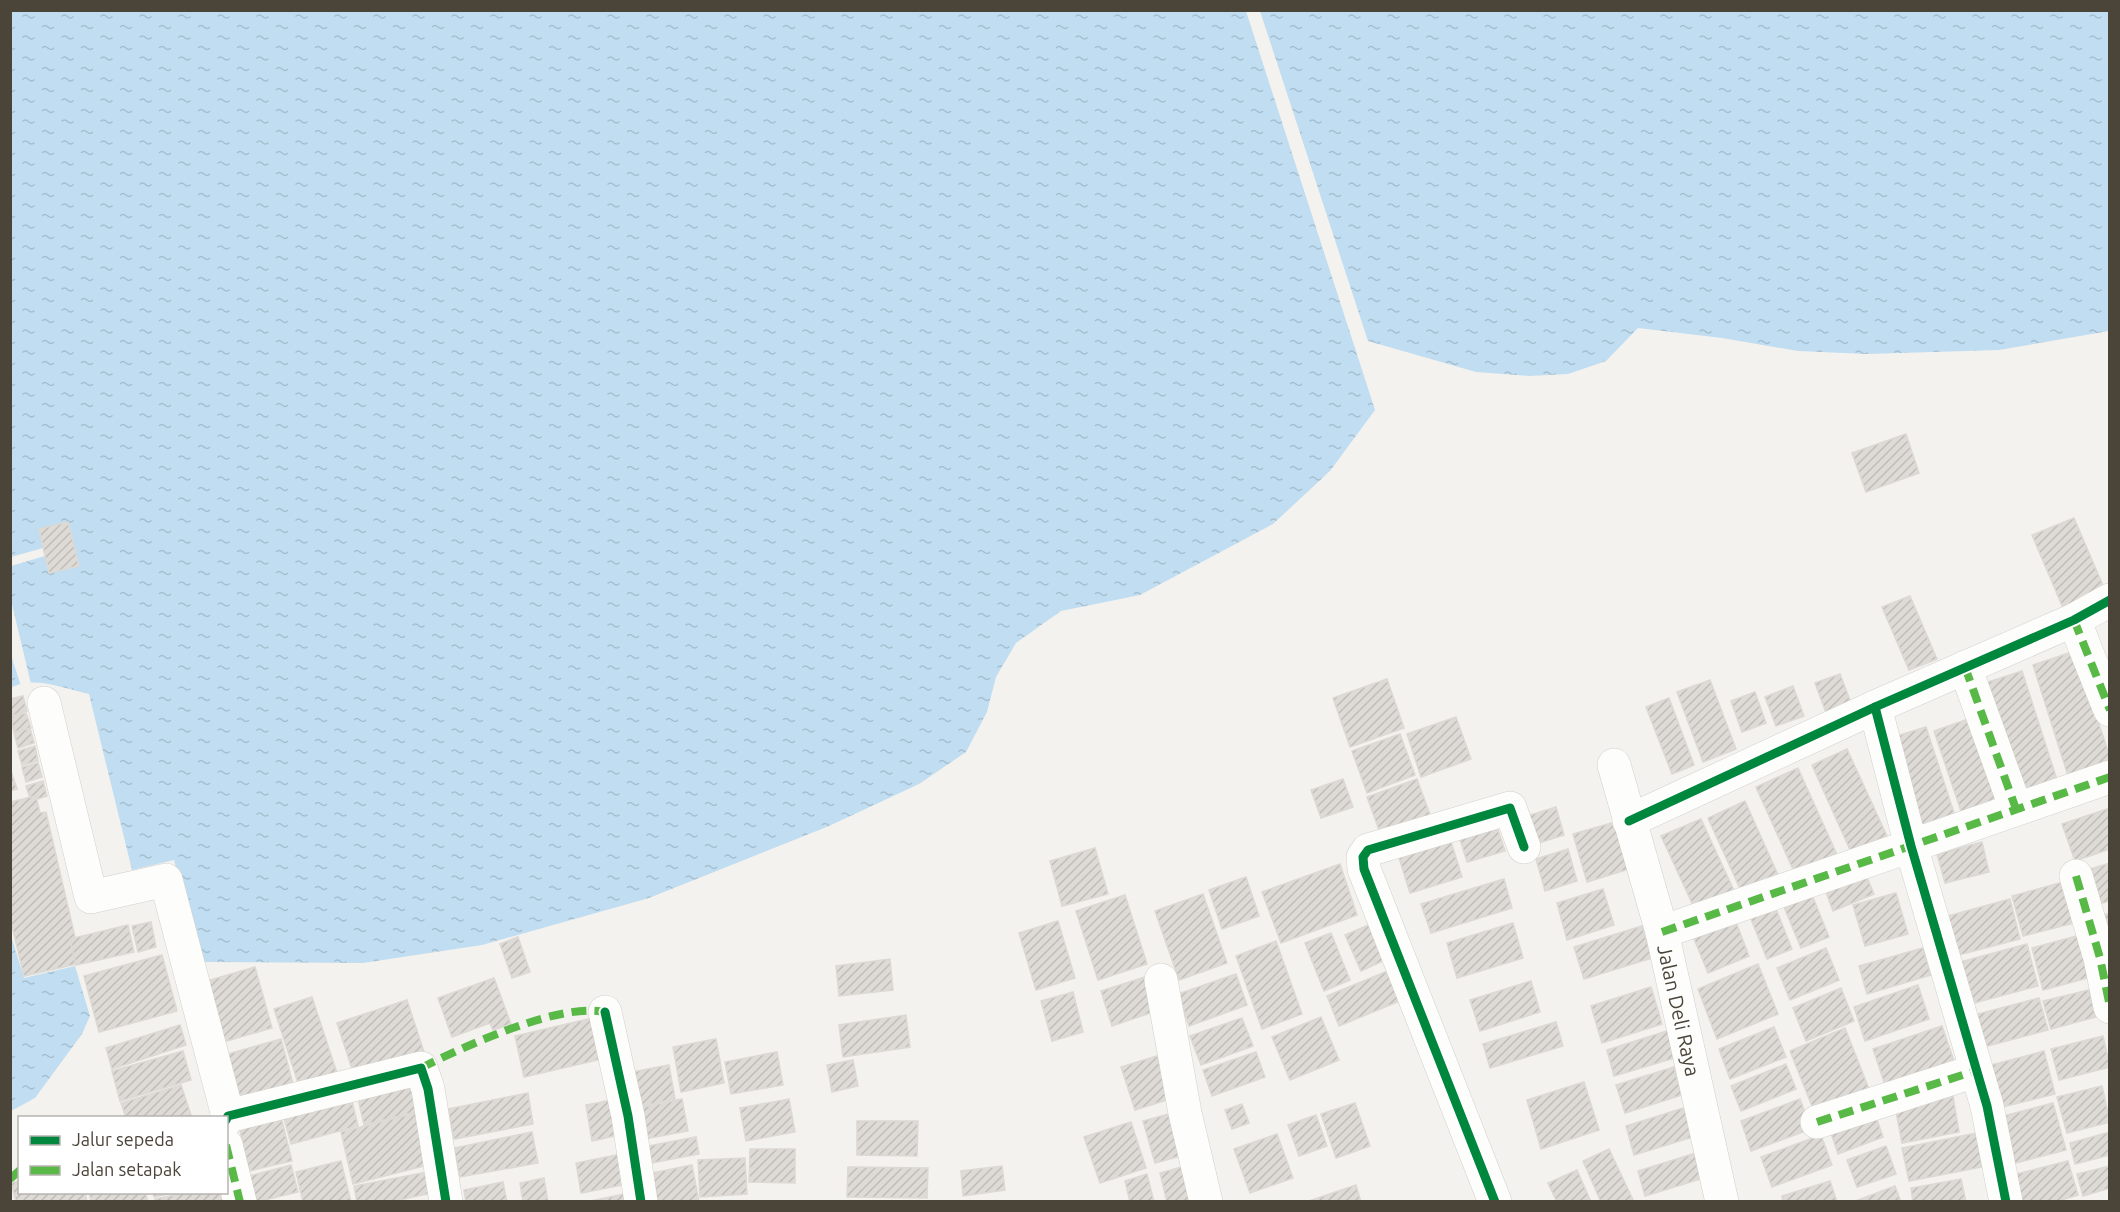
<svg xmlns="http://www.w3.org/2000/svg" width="2120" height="1212" viewBox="0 0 2120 1212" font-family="Ubuntu,sans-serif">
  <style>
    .water { fill: url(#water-ripples) }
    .pier { fill: #f4f2ee }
    .building { fill: url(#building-hatch); stroke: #dcd9d4; stroke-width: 1.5 }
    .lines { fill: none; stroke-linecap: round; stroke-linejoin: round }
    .minor-casing { stroke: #d2d0cb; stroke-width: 34 }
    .minor { stroke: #fdfdfc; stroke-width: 33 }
    .quiet { stroke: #58b947; stroke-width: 8; stroke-dasharray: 15 8; stroke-linecap: butt }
    .cycleway-casing { stroke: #fff; stroke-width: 13 }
    .cycleway { stroke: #00873e; stroke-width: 9 }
    .labels { text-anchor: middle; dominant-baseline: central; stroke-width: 4.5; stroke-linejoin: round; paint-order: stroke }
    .street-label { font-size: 20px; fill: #4b4439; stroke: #fff }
  </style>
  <defs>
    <pattern id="water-ripples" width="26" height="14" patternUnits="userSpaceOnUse" patternTransform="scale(1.5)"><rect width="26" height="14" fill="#c0ddf1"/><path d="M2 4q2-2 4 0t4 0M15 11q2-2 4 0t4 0" fill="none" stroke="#a6bfcf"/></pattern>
    <pattern id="building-hatch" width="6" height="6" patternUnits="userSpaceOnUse" patternTransform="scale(1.5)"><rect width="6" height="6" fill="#dedbd6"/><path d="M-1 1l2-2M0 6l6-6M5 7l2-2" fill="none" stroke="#c0bdb8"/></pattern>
  </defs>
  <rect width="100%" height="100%" fill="#f4f2ee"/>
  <g class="water">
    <path d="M 11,11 L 1246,11 L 1375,410 L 1330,471 L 1273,524 L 1140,595 L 1061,611 L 1016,643 L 996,677 L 987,712 L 966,752 L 919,784 L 829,826 L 649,898 L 482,945 L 363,963 L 200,962 L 174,860 L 132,870 L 89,694 C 66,689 32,675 11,688 Z"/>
    <polygon points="1260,11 2109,11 2109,331 1999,350 1867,354 1798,351 1722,338 1638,328 1606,361 1568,374 1529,376 1476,372 1368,341"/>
    <polygon points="10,932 24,978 75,966 90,1016 82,1034 35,1098 11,1111"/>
  </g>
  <g class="pier">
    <polygon points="43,548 45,556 11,566 11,557"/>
    <polygon points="11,600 31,684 21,686 11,655"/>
  </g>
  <g class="building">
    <polygon points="1906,434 1919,473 1866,492 1852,453"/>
    <polygon points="2074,518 2105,590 2063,608 2032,535"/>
    <polygon points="68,522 79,566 49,573 39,529"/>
    <polygon points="1910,596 1937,659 1909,670 1882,607"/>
    <polygon points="2075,651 2110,757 2110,769 2070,782 2033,665"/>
    <polygon points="2022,671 2059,786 2022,798 1985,683"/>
    <polygon points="1840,674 1853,708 1828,718 1815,683"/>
    <polygon points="1387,679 1404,728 1350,747 1333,698"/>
    <polygon points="1710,680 1736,749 1703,762 1677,692"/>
    <polygon points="1793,686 1804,716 1776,726 1765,697"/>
    <polygon points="1755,692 1766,723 1742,732 1731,701"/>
    <polygon points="23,696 27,711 11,716 10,699"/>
    <polygon points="1669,698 1694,765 1672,774 1646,707"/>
    <polygon points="26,713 31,728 14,732 10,717"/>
    <polygon points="1456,717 1471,759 1421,777 1407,734"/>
    <polygon points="1974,717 2003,804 1963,817 1934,731"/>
    <polygon points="1926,727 1958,825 1916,839 1884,740"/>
    <polygon points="30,728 34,743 18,748 14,733"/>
    <polygon points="1400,734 1415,775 1367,793 1352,751"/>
    <polygon points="35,746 38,761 22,765 18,751"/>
    <polygon points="1847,749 1887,836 1851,852 1812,765"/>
    <polygon points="38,763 42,777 26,782 22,767"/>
    <polygon points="10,768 17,789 10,791"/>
    <polygon points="1798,768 1838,857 1796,876 1756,787"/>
    <polygon points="1343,779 1353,807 1321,818 1311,790"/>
    <polygon points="1417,779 1432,820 1382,838 1367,797"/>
    <polygon points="43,781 47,796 31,801 26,786"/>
    <polygon points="36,796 40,813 46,812 81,963 24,976 10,918 10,802"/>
    <polygon points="1745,801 1779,877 1742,893 1708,818"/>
    <polygon points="1556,807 1564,835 1529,846 1521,818"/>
    <polygon points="2110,808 2110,849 2075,861 2062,824"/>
    <polygon points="1701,819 1736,895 1697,914 1661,836"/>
    <polygon points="1615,822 1629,869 1587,882 1573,834"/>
    <polygon points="1496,824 1505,851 1467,862 1459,836"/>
    <polygon points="1448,832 1462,877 1410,893 1396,848"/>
    <polygon points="1982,842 1989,872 1945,883 1937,854"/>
    <polygon points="1095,848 1108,894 1062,906 1050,861"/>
    <polygon points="1568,849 1577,881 1545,891 1536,859"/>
    <polygon points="2110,863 2110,901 2099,904 2087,870"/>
    <polygon points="1340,864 1357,915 1281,943 1262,892"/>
    <polygon points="1866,875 1874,894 1833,911 1826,892"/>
    <polygon points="1246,877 1259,916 1222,929 1209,890"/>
    <polygon points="1504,879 1512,908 1431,933 1421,904"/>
    <polygon points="2067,881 2078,922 2023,936 2012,896"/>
    <polygon points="1603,889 1614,925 1567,940 1557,903"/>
    <polygon points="1810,890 1829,937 1801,948 1782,902"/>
    <polygon points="1896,893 1908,934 1865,946 1853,905"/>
    <polygon points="1203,894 1227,963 1179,980 1155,911"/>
    <polygon points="1125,895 1147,964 1098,980 1076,911"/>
    <polygon points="2010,899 2020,939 1947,958 1937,919"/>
    <polygon points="1774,904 1792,949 1767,959 1749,914"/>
    <polygon points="2110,913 2110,937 2101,916"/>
    <polygon points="1734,917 1749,956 1708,973 1692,934"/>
    <polygon points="1058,921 1075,978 1036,990 1019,933"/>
    <polygon points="1378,921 1394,956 1361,971 1345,935"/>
    <polygon points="151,922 156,947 138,952 132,926"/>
    <polygon points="1513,923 1523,958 1457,978 1447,943"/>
    <polygon points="128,925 134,952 76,965 70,939"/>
    <polygon points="1642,926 1652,958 1584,979 1574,947"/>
    <polygon points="1331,933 1350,980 1324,991 1305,943"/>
    <polygon points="2084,934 2095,976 2043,990 2032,948"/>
    <polygon points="518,937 530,972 512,978 500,944"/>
    <polygon points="1276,941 1302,1014 1262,1029 1236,956"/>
    <polygon points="2027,944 2038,986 1959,1007 1949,965"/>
    <polygon points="1826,948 1839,980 1790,1000 1777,968"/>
    <polygon points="1923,948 1931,975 1867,994 1859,966"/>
    <polygon points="162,955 177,1011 99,1032 84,976"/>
    <polygon points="890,959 893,990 839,996 836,966"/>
    <polygon points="1758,964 1778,1014 1717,1039 1698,989"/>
    <polygon points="255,967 272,1028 223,1042 207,981"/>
    <polygon points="1395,968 1407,998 1339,1026 1327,996"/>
    <polygon points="1236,974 1247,1005 1189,1026 1178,994"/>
    <polygon points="1145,977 1156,1011 1112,1026 1101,991"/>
    <polygon points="494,978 511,1024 493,1030 490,1023 452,1037 438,998"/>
    <polygon points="1531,981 1540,1012 1480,1031 1470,1000"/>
    <polygon points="1918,985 1929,1019 1865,1041 1854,1007"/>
    <polygon points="1651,987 1662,1024 1602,1043 1591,1006"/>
    <polygon points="1841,988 1854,1021 1806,1041 1793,1008"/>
    <polygon points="2089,990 2096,1017 2051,1029 2043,1001"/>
    <polygon points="1073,992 1083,1032 1052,1041 1041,1001"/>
    <polygon points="312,997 338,1076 300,1089 274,1009"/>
    <polygon points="2039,998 2048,1030 1972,1050 1963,1018"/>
    <polygon points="407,1000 424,1052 354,1075 337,1023"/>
    <polygon points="906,1015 910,1047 843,1057 839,1025"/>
    <polygon points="597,1017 606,1058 524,1077 515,1036"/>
    <polygon points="1321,1017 1339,1060 1290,1080 1272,1037"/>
    <polygon points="1242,1018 1253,1046 1201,1065 1190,1036"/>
    <polygon points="1556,1022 1563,1046 1490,1068 1483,1044"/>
    <polygon points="180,1025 186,1045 112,1069 106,1048"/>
    <polygon points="1942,1026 1954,1061 1885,1085 1873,1049"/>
    <polygon points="1774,1027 1786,1057 1730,1079 1719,1049"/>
    <polygon points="1845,1028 1869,1089 1814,1111 1790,1051"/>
    <polygon points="1670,1030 1678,1057 1614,1076 1607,1050"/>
    <polygon points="2103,1036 2110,1067 2059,1080 2051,1049"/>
    <polygon points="281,1039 296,1095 237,1111 221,1056"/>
    <polygon points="716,1039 724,1083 681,1092 673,1047"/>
    <polygon points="183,1051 191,1080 120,1101 112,1071"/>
    <polygon points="2044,1051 2055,1094 1994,1109 1984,1067"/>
    <polygon points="777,1052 783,1085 731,1094 725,1062"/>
    <polygon points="1256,1052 1265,1077 1212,1096 1203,1070"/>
    <polygon points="1157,1056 1170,1099 1135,1110 1121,1067"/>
    <polygon points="853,1060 858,1086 832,1092 827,1065"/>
    <polygon points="1786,1064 1796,1089 1741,1111 1731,1086"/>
    <polygon points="669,1065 675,1099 633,1108 627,1073"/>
    <polygon points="1674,1067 1682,1095 1625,1113 1616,1085"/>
    <polygon points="416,1079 423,1110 364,1125 357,1094"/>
    <polygon points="1584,1082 1599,1130 1541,1149 1527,1100"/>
    <polygon points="181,1085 192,1118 126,1118 121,1103"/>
    <polygon points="2102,1086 2110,1122 2067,1133 2057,1097"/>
    <polygon points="1952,1090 1959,1132 1902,1143 1894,1101"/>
    <polygon points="528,1093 533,1124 454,1139 448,1109"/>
    <polygon points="351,1097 358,1126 291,1144 283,1114"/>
    <polygon points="682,1099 688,1131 645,1139 639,1108"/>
    <polygon points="789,1099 795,1132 746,1141 740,1108"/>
    <polygon points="1800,1099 1811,1129 1751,1151 1741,1121"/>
    <polygon points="612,1100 619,1135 592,1141 586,1105"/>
    <polygon points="1355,1103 1370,1146 1336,1158 1321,1114"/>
    <polygon points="2053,1103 2066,1150 2004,1166 1992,1119"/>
    <polygon points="1242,1104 1249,1123 1232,1129 1225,1110"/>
    <polygon points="1687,1107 1696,1136 1634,1155 1626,1126"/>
    <polygon points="424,1111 436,1163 353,1184 341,1132"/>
    <polygon points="1874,1111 1883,1137 1838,1154 1829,1127"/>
    <polygon points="1176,1112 1188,1154 1155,1163 1143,1121"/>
    <polygon points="1316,1115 1327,1146 1299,1156 1288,1125"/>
    <polygon points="281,1117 292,1161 249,1171 239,1126"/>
    <polygon points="857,1121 918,1121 917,1156 857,1155"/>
    <polygon points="1131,1122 1146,1168 1100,1183 1084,1137"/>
    <polygon points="532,1132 538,1163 460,1177 454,1148"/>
    <polygon points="2110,1132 2110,1155 2075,1164 2070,1143"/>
    <polygon points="1977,1133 1982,1167 1909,1181 1902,1148"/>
    <polygon points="1277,1134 1293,1178 1250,1193 1234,1149"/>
    <polygon points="1821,1135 1832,1165 1772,1187 1761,1157"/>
    <polygon points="696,1137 699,1154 652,1163 648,1146"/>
    <polygon points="1886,1146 1896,1174 1857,1187 1847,1160"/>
    <polygon points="750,1149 795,1149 795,1183 749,1182"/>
    <polygon points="1609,1149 1634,1202 1601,1202 1583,1161"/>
    <polygon points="1699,1152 1707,1177 1645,1196 1638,1171"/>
    <polygon points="627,1153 633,1183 581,1193 576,1163"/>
    <polygon points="745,1158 747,1194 700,1197 698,1160"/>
    <polygon points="341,1161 351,1202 303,1202 296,1172"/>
    <polygon points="2068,1161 2078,1195 2055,1202 2011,1202 2005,1177"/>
    <polygon points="291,1165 298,1192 256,1202 249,1176"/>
    <polygon points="692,1165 699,1202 653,1202 647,1174"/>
    <polygon points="1189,1165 1199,1202 1167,1202 1160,1173"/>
    <polygon points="1002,1166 1005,1190 963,1196 961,1171"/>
    <polygon points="2110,1166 2110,1188 2083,1196 2077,1174"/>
    <polygon points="848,1167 928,1168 927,1198 847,1197"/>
    <polygon points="1577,1170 1591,1202 1557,1202 1548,1183"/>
    <polygon points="428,1172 432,1193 390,1202 357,1202 354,1186"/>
    <polygon points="1147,1174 1154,1202 1130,1202 1125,1181"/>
    <polygon points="544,1178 548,1202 523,1202 520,1183"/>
    <polygon points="1961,1179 1966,1202 1913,1202 1911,1188"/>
    <polygon points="20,1181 20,1192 85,1192 87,1202 16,1202 11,1183"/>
    <polygon points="1830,1181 1837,1202 1783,1202 1782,1196"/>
    <polygon points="503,1182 507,1202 466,1202 464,1190"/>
    <polygon points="1356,1185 1361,1202 1306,1202"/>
    <polygon points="1895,1186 1901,1202 1853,1202"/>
    <polygon points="639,1191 641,1202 586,1202"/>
    <polygon points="89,1192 145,1192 148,1202 91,1202"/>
    <polygon points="153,1192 177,1192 154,1197"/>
    <polygon points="190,1192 226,1192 230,1202 156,1202 155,1199"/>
  </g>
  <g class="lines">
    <defs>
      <g id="minor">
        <polyline points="2074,620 2110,710"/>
        <polyline points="1965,667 2016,809"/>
        <polyline points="44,703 91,897 166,880 228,1116"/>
        <polyline points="1875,707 1911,846 1987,1106 2006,1202"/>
        <path id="s1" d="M 1614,765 L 1662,932 L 1722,1202"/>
        <polyline points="1629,821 1875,707 2074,620 2110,600"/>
        <polyline points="2076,876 2100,958 2110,1007"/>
        <polyline points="1662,932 2110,777"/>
        <polyline points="1161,980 1185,1113 1206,1202"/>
        <polyline points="605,1012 628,1116 641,1202"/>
        <polyline points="226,1120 228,1116 421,1068 428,1089 446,1202"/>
        <polyline points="1817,1122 1975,1071"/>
        <polyline points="226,1145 240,1202"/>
        <polyline points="1495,1202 1364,869 1363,857 1368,850 1510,808 1524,847"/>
      </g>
    </defs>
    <use href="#minor" class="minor-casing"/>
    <use href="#minor" class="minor"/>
    <g class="quiet">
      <polyline points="2074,620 2110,710"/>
      <polyline points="1965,667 2016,809"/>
      <polyline points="2076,876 2100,958 2110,1007"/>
      <polyline points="1662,932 2110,777"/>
      <path d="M 421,1068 C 463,1047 560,1002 605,1012 L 606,1016"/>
      <polyline points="1817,1122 1975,1071"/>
      <polyline points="226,1145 240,1202"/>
      <polyline points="10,1179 20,1170"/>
    </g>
    <defs>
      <g id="cycleway">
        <polyline points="1875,707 1911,846 1987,1106 2006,1202"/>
        <polyline points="1629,821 1875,707 2074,620 2110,600"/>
        <polyline points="605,1012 628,1116 641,1202"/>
        <polyline points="226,1120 228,1116 421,1068 428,1089 446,1202"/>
        <polyline points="1495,1202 1364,869 1363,857 1368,850 1510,808 1524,847"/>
      </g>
    </defs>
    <use href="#cycleway" class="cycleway-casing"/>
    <use href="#cycleway" class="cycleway"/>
  </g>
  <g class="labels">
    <g class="street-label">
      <text stroke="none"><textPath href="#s1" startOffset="254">Jalan Deli Raya</textPath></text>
    </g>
  </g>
  <rect width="2120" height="1212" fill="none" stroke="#4b4439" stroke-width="24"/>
  <rect x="18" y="1116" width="210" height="78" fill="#ffffff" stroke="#b7b4b0" stroke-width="1.5"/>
  <rect x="30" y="1136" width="30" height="9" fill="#00873e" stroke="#b7b4b0" stroke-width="1.5"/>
  <text x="72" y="1146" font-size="18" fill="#4b4439">Jalur sepeda</text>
  <rect x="30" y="1166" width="30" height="9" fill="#58b947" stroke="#b7b4b0" stroke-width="1.5"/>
  <text x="72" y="1176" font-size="18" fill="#4b4439">Jalan setapak</text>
</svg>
